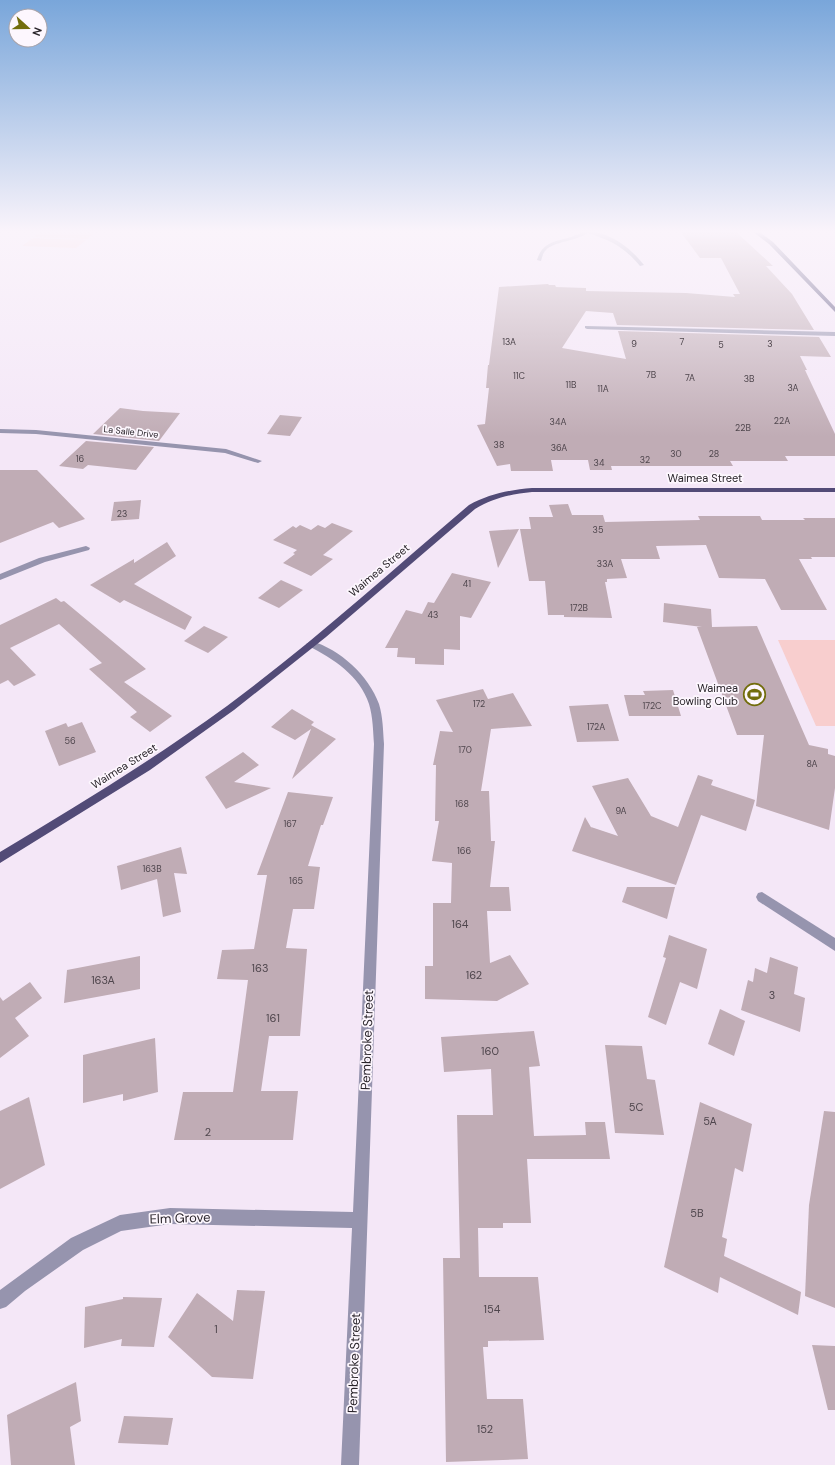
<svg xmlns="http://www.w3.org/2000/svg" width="835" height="1465" viewBox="0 0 835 1465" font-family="'DM Sans',sans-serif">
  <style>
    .green { fill: #f8cece }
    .building { fill: #c0acb5 }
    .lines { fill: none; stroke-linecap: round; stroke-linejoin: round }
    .minor { fill: #9694ae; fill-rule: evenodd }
    .major { fill: #524b77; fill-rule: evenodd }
    .labels { text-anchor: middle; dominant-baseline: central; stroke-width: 3.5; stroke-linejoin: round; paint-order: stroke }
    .number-label { font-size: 9px; fill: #4f464d }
    .far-street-label { font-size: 9px; fill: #29242a; stroke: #fdf7fe }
    .street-label { font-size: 11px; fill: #29242a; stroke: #fdf7fe }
    .poi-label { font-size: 11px; fill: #29242a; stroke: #fdf7fe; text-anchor: end }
    .near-number-label { font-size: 11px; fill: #4f464d }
    .near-street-label { font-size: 13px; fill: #29242a; stroke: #fdf7fe }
  </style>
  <rect width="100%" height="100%" fill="#f4e7f7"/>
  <g class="green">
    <polygon points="41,231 92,231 95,232 87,239 34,237"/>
    <polygon points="33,238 86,240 76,248 22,246"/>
    <polygon points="778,640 835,640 835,726 816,726"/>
  </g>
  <g class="building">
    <polygon points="680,231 735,231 773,266 766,266 792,294 814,330 617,325 613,313 586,311 562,348 626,359 618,331 819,337 831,357 800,356 807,370 805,370 835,434 835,456 785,456 788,461 730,461 733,466 611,466 612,470 590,470 588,460 551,460 553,471 511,471 510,464 497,466 477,425 485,424 489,388 486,388 488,365 489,365 499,287 548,284 549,285 555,285 556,287 586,288 586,291 686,293 735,297 733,294 740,294 721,258 700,258"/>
    <polygon points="120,408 143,411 180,413 159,441 93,434"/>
    <polygon points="280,415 302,417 290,436 267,434"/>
    <polygon points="86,441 154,447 136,470 88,465 83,469 59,466"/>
    <polygon points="0,470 37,470 85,519 59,528 53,522 0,543"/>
    <polygon points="141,500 139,519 111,521 114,502"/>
    <polygon points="568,504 572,515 603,515 605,522 700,520 698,516 760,516 762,520 805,520 803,518 835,518 835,557 811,557 812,559 799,559 827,610 781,610 765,579 719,578 706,545 656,546 660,559 621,559 627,578 607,579 607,582 605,582 612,618 564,617 564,615 548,615 545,581 529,581 520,529 531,529 529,517 553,517 549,505"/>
    <polygon points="332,523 353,531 323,555 333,559 311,576 283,563 295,554 293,553 297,550 273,540 293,526 296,528 300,525 311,530 318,525 325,528"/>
    <polygon points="519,529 498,568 489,531"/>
    <polygon points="167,542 176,556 134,584 192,617 185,630 124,600 120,603 90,585 134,559 134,563"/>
    <polygon points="452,573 491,582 471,618 460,616 460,650 444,649 444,665 415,664 415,658 397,657 398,648 385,648 406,610 422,614 428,602 434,603"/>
    <polygon points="281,580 303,590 279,608 258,598"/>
    <polygon points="56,598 61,602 64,601 146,669 124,682 172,716 150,732 130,717 137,712 89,669 102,663 59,624 10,648 36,675 14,686 8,680 0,684 0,625"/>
    <polygon points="664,603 711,609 712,627 757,626 809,745 828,749 828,754 835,756 835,788 829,830 756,806 764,735 737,735 697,627 702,627 663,622"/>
    <polygon points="204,626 228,637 208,653 184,641"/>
    <polygon points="483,689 488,699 513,693 532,726 491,729 481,791 489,791 491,841 495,841 490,887 509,887 511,911 487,911 490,963 510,955 529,984 497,1001 425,999 425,966 433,966 433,903 451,903 452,863 432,861 439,821 435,821 436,765 433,765 440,731 453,732 436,700"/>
    <polygon points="673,690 681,716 629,716 624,695 645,695 643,691"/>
    <polygon points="608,704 619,741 577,742 569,706"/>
    <polygon points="292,709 314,722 311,725 336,739 292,779 311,729 295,740 271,727"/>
    <polygon points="82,722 96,752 59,766 45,731 66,723 68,727"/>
    <polygon points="243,752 259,765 234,782 271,788 226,809 205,777"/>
    <polygon points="698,775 713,780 711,785 755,800 746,831 701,815 676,885 572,851 585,817 592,829 591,827 618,836 592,786 628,778 651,816 678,827"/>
    <polygon points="288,792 333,797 323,825 321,825 308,866 320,867 314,909 293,909 286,948 307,949 300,1036 269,1036 261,1091 298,1091 293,1140 174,1140 183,1092 233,1092 248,980 217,979 222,950 254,949 267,875 257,875"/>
    <polygon points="181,847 187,874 174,873 181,912 163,917 157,879 121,890 117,866"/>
    <polygon points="627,887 675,887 667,919 622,902"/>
    <polygon points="669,935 707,949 697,989 680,982 666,1025 648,1017 666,958 663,957"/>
    <polygon points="140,956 140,989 64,1003 67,970"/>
    <polygon points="770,957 798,967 794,994 805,998 800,1032 741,1010 748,980 753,982 755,968 767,973"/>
    <polygon points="30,982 42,998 15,1018 29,1036 0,1058 0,997 3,1001"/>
    <polygon points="720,1009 745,1021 734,1056 708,1044"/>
    <polygon points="534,1031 540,1066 529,1067 534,1136 586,1135 585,1122 605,1122 610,1159 527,1159 531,1223 503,1223 503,1228 478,1228 479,1277 538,1277 544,1340 488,1341 488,1347 483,1347 487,1399 523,1399 528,1459 446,1462 443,1258 460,1258 457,1115 493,1115 491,1069 444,1072 441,1037"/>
    <polygon points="155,1038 158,1092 123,1101 123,1094 83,1103 83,1055"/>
    <polygon points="605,1045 642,1046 647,1079 655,1080 664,1135 615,1133"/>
    <polygon points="29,1097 45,1165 0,1189 0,1111"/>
    <polygon points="700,1102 752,1124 743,1172 735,1168 722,1237 727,1239 724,1256 801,1292 798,1315 720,1277 718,1293 664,1267"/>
    <polygon points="824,1111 835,1112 835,1308 805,1296 809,1205"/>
    <polygon points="237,1290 265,1291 253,1379 212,1377 168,1337 197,1293 233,1321"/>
    <polygon points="123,1297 162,1298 154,1347 121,1346 122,1339 84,1348 85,1307 123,1299"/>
    <polygon points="812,1345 835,1346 835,1410 828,1410"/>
    <polygon points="76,1382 81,1421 70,1427 75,1465 11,1465 7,1415"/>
    <polygon points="124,1416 173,1418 168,1445 118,1443"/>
  </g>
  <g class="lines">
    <g class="minor">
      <path d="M 584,231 C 609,231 630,247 644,265 L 640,266 C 624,247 612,241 588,233 C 576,241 553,242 546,250 C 543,253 542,257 541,261 L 537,260 C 544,236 566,243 584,231 Z"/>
      <polygon points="585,326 835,332 835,336 587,329 585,328"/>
      <polygon points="0,429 36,430 226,449 262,461 258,463 225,453 36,434 0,433"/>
      <polygon points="86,546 90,548 89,550 45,562 0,580 0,574 39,558"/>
      <path d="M 311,641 C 340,649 369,676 379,704 C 383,717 383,731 384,744 L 359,1465 L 341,1465 L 352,1228 L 170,1224 L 121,1231 L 83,1250 L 25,1291 L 6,1307 L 0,1309 L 0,1290 L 71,1238 L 120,1215 L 170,1208 L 353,1212 L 374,744 C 373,731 373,717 369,704 C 360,676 333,658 308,646 L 306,644 Z"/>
      <polygon points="762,892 835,938 835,951 758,901 756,897 758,893"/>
    </g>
    <g class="major">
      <polygon points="758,231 773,242 835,307 835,312 769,244 752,231"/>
      <path d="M 532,488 L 835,488 L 835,492 L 532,492 C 511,494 493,498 475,509 L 326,637 L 234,710 L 150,770 L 0,863 L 0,852 C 77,806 154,759 227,706 C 311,644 389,573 469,505 C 489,494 509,490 532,488 Z"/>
    </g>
  </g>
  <linearGradient id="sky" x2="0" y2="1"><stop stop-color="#79a6da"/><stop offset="0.53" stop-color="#faf4fb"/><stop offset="1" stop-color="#faf4fb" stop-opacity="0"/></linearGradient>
  <rect width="835" height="437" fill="url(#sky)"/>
  <defs>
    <symbol id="stadium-ring" viewBox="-11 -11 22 22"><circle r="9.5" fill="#fdf7fe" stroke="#726d0c" stroke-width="1.5"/><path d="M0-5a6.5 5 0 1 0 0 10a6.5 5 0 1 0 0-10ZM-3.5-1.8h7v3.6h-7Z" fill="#726d0c"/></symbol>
  </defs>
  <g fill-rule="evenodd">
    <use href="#stadium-ring" x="742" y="682" width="25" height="25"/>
  </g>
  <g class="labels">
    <g class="number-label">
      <text x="509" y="342">13A</text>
      <text x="682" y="342">7</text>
      <text x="634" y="344">9</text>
      <text x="770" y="344">3</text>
      <text x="721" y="345">5</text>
      <text x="651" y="375">7B</text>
      <text x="519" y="376">11C</text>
      <text x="690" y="378">7A</text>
      <text x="749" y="379">3B</text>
      <text x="571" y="385">11B</text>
      <text x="793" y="388">3A</text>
      <text x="603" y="389">11A</text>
      <text x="782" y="421">22A</text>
      <text x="558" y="422">34A</text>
      <text x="743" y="428">22B</text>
      <text x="499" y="445">38</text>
      <text x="559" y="448">36A</text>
      <text x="676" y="454">30</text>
      <text x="714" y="454">28</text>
      <text x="80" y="459">16</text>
      <text x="645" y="460">32</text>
      <text x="599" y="463">34</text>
      <text x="122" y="514">23</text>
      <text x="598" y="530">35</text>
      <text x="605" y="564">33A</text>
      <text x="467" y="584">41</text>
      <text x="579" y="608">172B</text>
      <text x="433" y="615">43</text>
      <text x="479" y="704">172</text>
      <text x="652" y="706">172C</text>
      <text x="596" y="727">172A</text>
      <text x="70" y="741">56</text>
      <text x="465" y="750">170</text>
      <text x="812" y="764">8A</text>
      <text x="462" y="804">168</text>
      <text x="621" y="811">9A</text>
      <text x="290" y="824">167</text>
      <text x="464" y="851">166</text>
      <text x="152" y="869">163B</text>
      <text x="296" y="881">165</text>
    </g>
    <g class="far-street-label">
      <text transform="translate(131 432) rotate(6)">La Salle Drive</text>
    </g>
    <g class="street-label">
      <text x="705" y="478">Waimea Street</text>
      <text transform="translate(379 570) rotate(-40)">Waimea Street</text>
      <text transform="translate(124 766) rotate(-32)">Waimea Street</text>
    </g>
    <g class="poi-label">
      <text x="738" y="688">Waimea<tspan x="738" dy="13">Bowling Club</tspan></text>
    </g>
    <g class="near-number-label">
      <text x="460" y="924">164</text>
      <text x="260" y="968">163</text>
      <text x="474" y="975">162</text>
      <text x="103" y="980">163A</text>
      <text x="772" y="995">3</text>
      <text x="273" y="1018">161</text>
      <text x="490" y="1051">160</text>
      <text x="636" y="1107">5C</text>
      <text x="710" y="1121">5A</text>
      <text x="208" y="1132">2</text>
      <text x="697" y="1213">5B</text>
      <text x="492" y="1309">154</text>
      <text x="216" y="1329">1</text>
      <text x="485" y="1429">152</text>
    </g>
    <g class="near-street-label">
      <text transform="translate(367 1040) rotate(-88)">Pembroke Street</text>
      <text transform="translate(180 1218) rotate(-2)">Elm Grove</text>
      <text transform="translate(354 1363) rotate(-88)">Pembroke Street</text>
    </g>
  </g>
  <g transform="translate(28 28) rotate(111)"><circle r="19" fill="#fdf7fe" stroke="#a8a3a9"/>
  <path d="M0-3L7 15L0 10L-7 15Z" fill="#726d0c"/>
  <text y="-6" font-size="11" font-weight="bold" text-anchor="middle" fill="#29242a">N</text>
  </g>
</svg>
